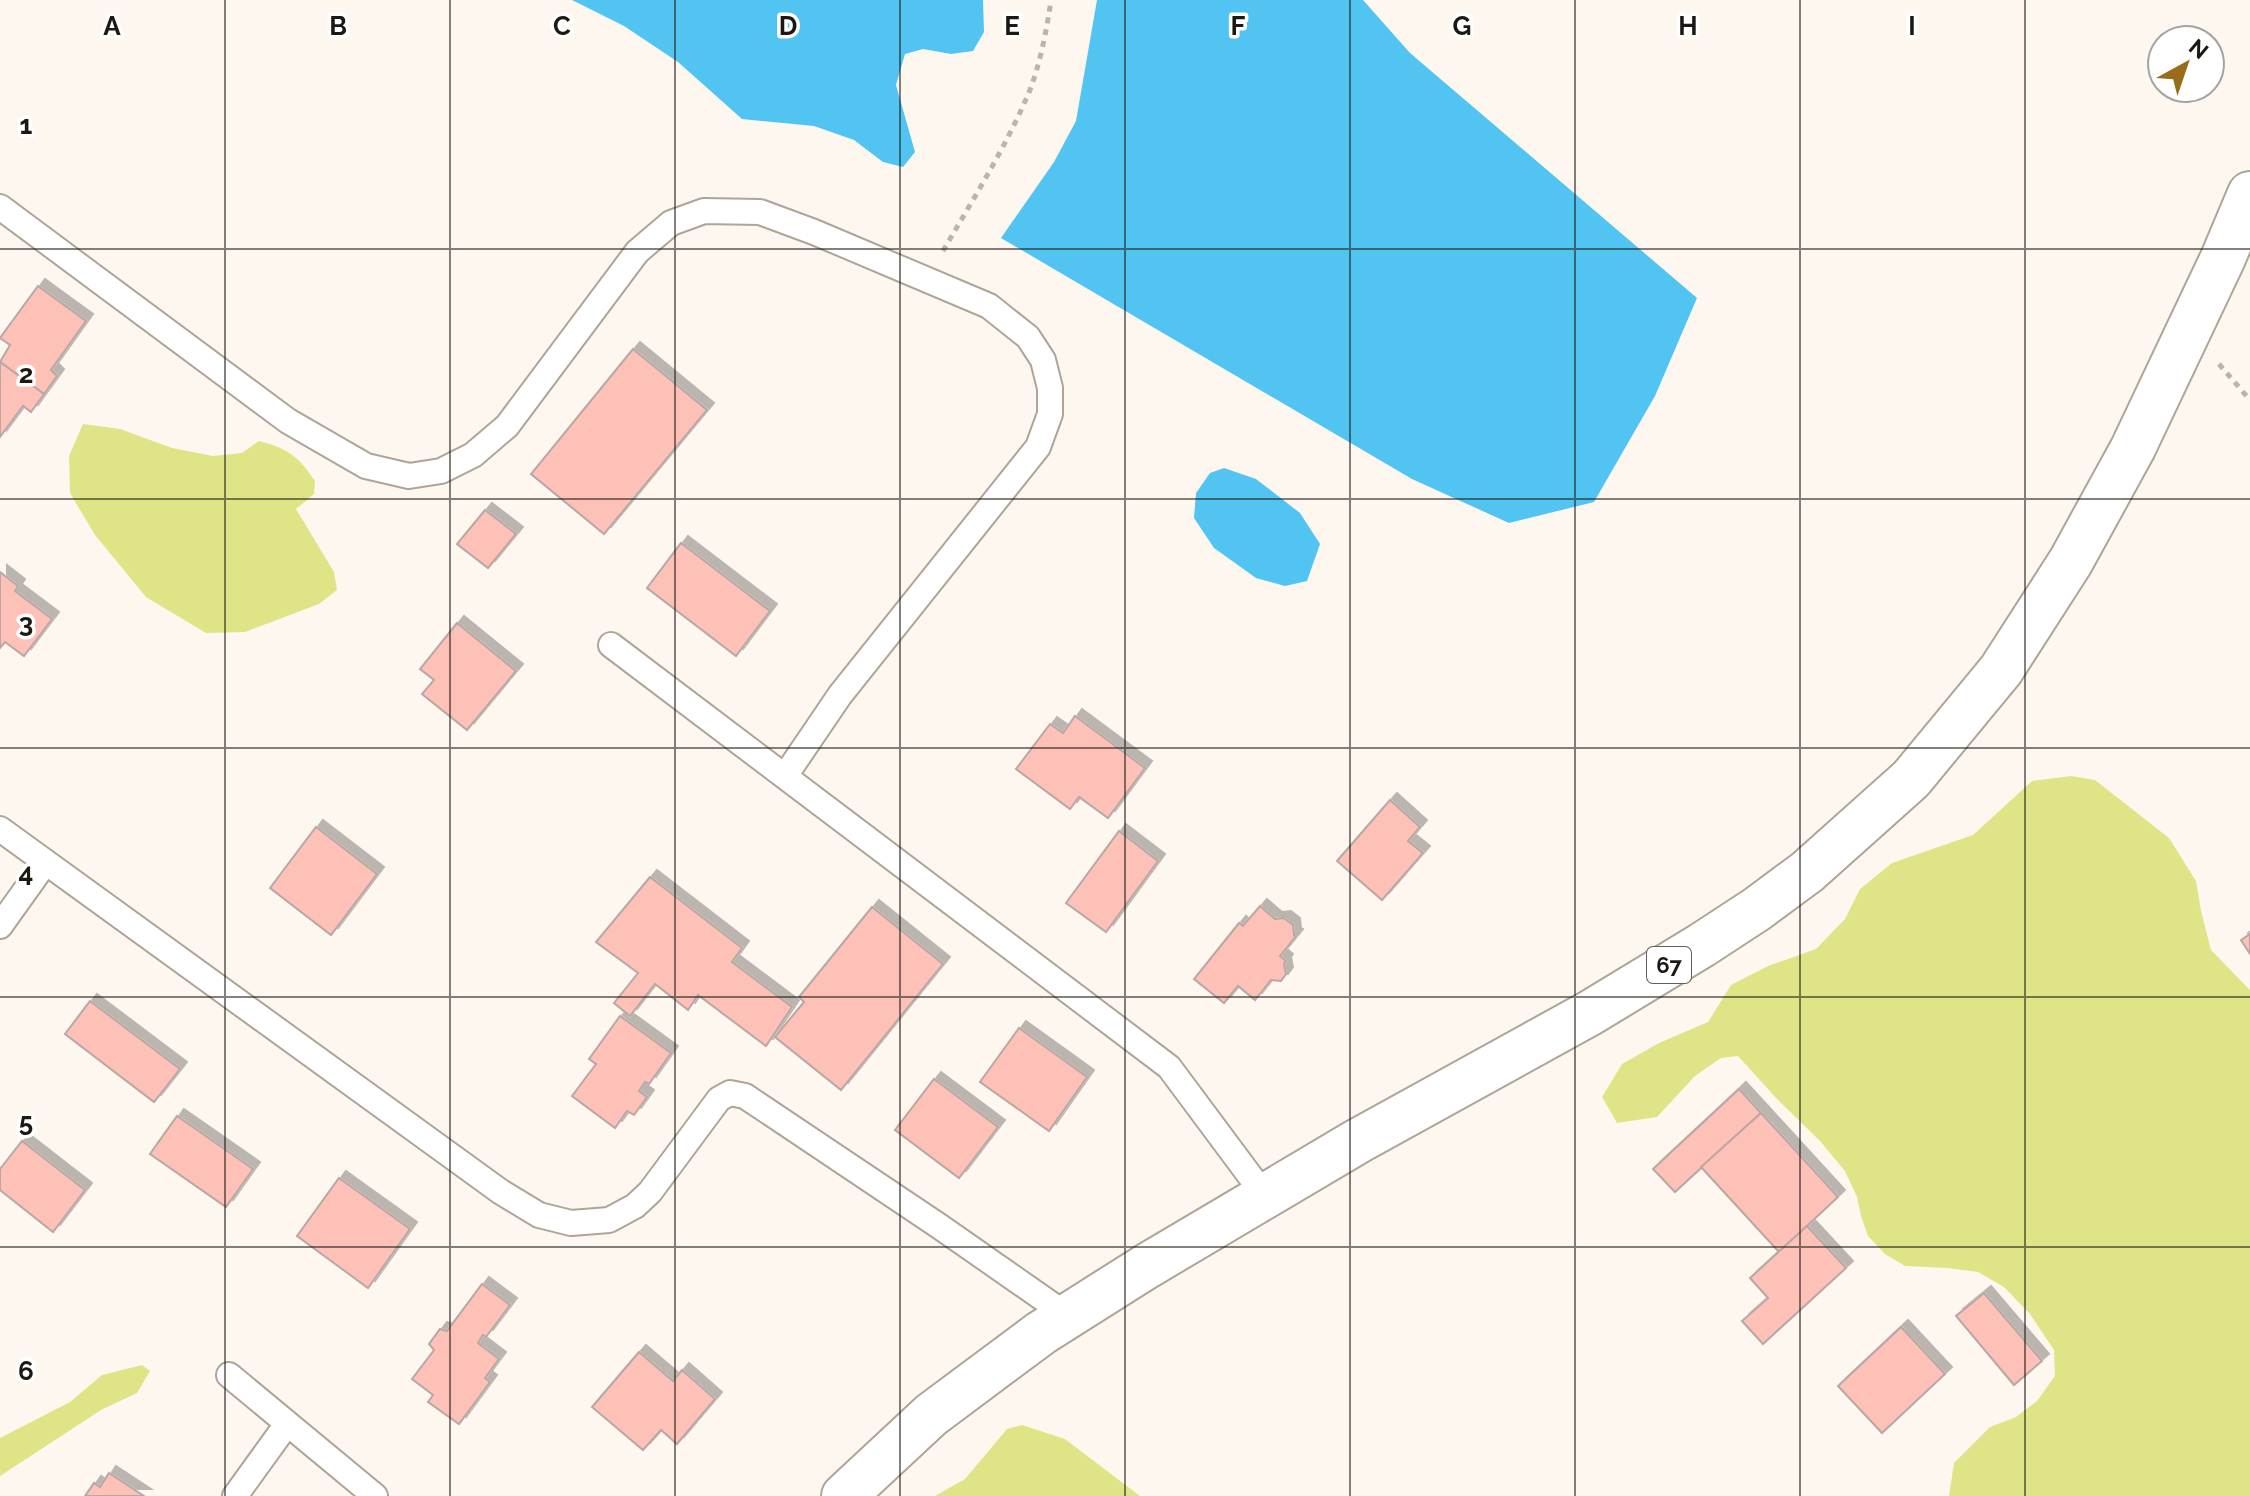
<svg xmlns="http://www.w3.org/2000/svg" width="2250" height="1496" viewBox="0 0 2250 1496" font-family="Raleway,sans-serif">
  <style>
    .green { fill: #dfe586 }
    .water { fill: #51c4f1 }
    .building { fill: #fec1b7; stroke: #b9a7a3; stroke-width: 2; filter: url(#shadow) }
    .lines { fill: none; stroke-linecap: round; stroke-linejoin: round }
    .lane-casing { stroke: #aea497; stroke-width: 28 }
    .primary-casing { stroke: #aea497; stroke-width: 48 }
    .path { stroke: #bab4ad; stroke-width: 5; stroke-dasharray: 6 6; stroke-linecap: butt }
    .lane { stroke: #fff; stroke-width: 24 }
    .primary { stroke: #fff; stroke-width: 44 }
    .grid { fill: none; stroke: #1c1914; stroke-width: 2; stroke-opacity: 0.55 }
    .labels { text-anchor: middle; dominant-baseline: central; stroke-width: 7; stroke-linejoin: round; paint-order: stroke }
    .shield { fill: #fff; stroke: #605e5a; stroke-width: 2 }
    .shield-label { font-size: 22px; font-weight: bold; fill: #1c1914 }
    .grid-label { font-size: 26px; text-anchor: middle; font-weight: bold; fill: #1c1914; stroke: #fff; stroke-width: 7; stroke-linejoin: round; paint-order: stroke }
  </style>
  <defs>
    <filter id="shadow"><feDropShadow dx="7" dy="-7" stdDeviation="0" flood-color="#0004"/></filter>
  </defs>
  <rect width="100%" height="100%" fill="#fef7ef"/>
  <g class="green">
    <path d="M 83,424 L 120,429 L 172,448 L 213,456 L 242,453 L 259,441 C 289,449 298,456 315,481 L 314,494 L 296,509 L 334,572 L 337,590 L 319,604 L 245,632 L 206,633 L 146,597 L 95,535 L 70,493 L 69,456 Z"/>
    <polygon points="2071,776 2095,780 2169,838 2196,881 2201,911 2211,950 2250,990 2250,1496 1949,1496 1954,1463 1990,1427 2016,1417 2037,1401 2055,1376 2054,1350 2030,1314 2004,1287 1978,1272 1947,1268 1905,1266 1885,1254 1868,1236 1861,1216 1857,1197 1845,1171 1820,1141 1778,1100 1738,1056 1721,1058 1695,1076 1657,1117 1617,1123 1602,1097 1622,1064 1659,1043 1708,1022 1731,985 1768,966 1816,949 1845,919 1860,889 1892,863 1973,835 2032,781"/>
    <polygon points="142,1365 150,1371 137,1393 101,1410 0,1476 0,1438 70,1402 102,1375"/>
    <polygon points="1022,1425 1065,1439 1140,1496 935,1496 965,1479 1007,1429"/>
  </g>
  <g class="water">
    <polygon points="572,0 983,0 984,32 973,51 951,54 923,49 905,54 896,85 915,152 903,167 883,162 854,140 814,126 742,119 678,62 624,26"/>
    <polygon points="1097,0 1363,0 1410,53 1697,298 1655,396 1594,502 1509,523 1412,479 1001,238 1054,162 1076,121"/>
    <polygon points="1224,468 1256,479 1300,513 1320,544 1307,581 1285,586 1256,578 1214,548 1194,518 1196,493 1210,473"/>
  </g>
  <g class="building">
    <polygon points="38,286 86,321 51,370 57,376 44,394 0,362 10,345 0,338"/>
    <polygon points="633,349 707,410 604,534 531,474"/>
    <polygon points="0,362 44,394 31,412 23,406 0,437"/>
    <polygon points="485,510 516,534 488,568 457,544"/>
    <polygon points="681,543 770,611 736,656 647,588"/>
    <polygon points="0,572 18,586 15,591 52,619 24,656 5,642 0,648"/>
    <polygon points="457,623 516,671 467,730 422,694 434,680 420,669"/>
    <polygon points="1075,716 1145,768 1108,818 1079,797 1070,809 1016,769 1050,724 1063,733"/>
    <polygon points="1390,800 1420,827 1408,841 1423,853 1382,900 1337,861"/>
    <polygon points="316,827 377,874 331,935 270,888"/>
    <polygon points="1119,831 1158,861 1106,932 1066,903"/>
    <polygon points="650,877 742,948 732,962 792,1007 766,1046 698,995 688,1010 655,984 630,1016 614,1003 638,973 596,942"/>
    <polygon points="1260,906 1275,919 1284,918 1293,925 1294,935 1296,936 1280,956 1286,961 1284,964 1286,974 1281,981 1271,980 1255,1000 1238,986 1224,1003 1194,979 1239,923 1243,926"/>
    <polygon points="872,907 943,964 841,1090 775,1037 804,1002 799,997"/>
    <polygon points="2250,934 2250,954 2241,940"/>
    <polygon points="90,1001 180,1069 154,1102 65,1034"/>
    <polygon points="620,1016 671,1053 649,1084 645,1082 639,1091 647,1097 634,1115 627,1111 615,1128 572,1096 596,1064 589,1059"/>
    <polygon points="1019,1028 1087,1077 1049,1131 980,1082"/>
    <polygon points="934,1079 998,1127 959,1178 895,1130"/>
    <polygon points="1739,1089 1761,1113 1675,1192 1653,1169"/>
    <polygon points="1761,1113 1838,1197 1779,1252 1701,1167"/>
    <polygon points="177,1116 253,1169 226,1207 150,1154"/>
    <polygon points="22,1141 85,1190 53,1232 0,1190 0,1169"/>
    <polygon points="339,1178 410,1229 368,1288 297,1236"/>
    <polygon points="1807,1226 1846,1268 1763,1344 1742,1321 1768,1298 1750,1278"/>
    <polygon points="482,1284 510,1305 486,1337 483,1335 478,1343 499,1359 485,1378 490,1382 459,1424 428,1402 433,1395 412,1379 434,1350 429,1344 440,1329 447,1331"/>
    <polygon points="1984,1293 2042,1361 2014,1385 1956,1316"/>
    <polygon points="1901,1327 1945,1374 1882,1433 1838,1386"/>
    <polygon points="639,1352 673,1381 682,1370 715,1399 677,1444 661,1430 643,1450 592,1407"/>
    <polygon points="109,1473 144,1496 85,1496 94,1483 100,1487"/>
  </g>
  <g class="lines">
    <defs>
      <g id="lane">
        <polyline points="0,207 288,421 366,466 409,476 441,471 473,455 507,426 637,252 671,223 704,211 760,212 814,232 989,306 1028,337 1043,360 1050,388 1050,414 1038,447 840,695 785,776"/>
        <polyline points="611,645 1169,1067 1265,1196"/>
        <polyline points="0,829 501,1192 539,1215 571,1223 609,1220 635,1206 650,1192 719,1099 730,1093 745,1096 939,1226 1068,1316"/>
        <polyline points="0,926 45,863"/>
        <polyline points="229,1375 375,1496"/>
        <polyline points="235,1496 287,1424"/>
      </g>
      <polyline id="primary" points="844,1496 931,1415 1041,1333 1147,1266 1358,1141 1590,1013 1702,945 1757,909 1807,872 1911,779 2001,670 2071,561 2133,448 2223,258 2250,194"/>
    </defs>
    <use href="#lane" class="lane-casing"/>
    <use href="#primary" class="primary-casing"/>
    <g class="path">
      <path d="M 943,251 C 972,201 1004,150 1027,97 C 1039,70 1047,29 1051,0"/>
      <polyline points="2219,364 2250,400"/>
    </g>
    <use href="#lane" class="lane"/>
    <use href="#primary" class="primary"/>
  </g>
  <path class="grid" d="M 225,0 L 225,1496M 450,0 L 450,1496M 675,0 L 675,1496M 900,0 L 900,1496M 1125,0 L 1125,1496M 1350,0 L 1350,1496M 1575,0 L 1575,1496M 1800,0 L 1800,1496M 2025,0 L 2025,1496M 0,249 L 2250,249M 0,499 L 2250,499M 0,748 L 2250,748M 0,997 L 2250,997M 0,1247 L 2250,1247"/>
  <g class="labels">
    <rect class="shield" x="1647" y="947" width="44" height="36" rx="6"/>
    <g class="shield-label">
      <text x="1669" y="965">67</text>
    </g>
  </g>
  <g class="grid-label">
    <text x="112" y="35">A</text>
    <text x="338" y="35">B</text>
    <text x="562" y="35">C</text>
    <text x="788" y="35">D</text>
    <text x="1012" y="35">E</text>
    <text x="1238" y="35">F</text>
    <text x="1462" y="35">G</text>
    <text x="1688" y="35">H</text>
    <text x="1912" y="35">I</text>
    <text x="26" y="134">1</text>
    <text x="26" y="383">2</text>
    <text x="26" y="632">3</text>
    <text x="26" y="882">4</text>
    <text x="26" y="1131">5</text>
    <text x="26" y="1380">6</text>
  </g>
  <g transform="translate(2186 64) rotate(40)"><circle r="38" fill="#ffffff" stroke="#a4a3a1" stroke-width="2"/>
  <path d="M0-6L14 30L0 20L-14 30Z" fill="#996c1c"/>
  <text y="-12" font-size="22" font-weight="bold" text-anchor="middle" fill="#1c1914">N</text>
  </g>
</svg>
